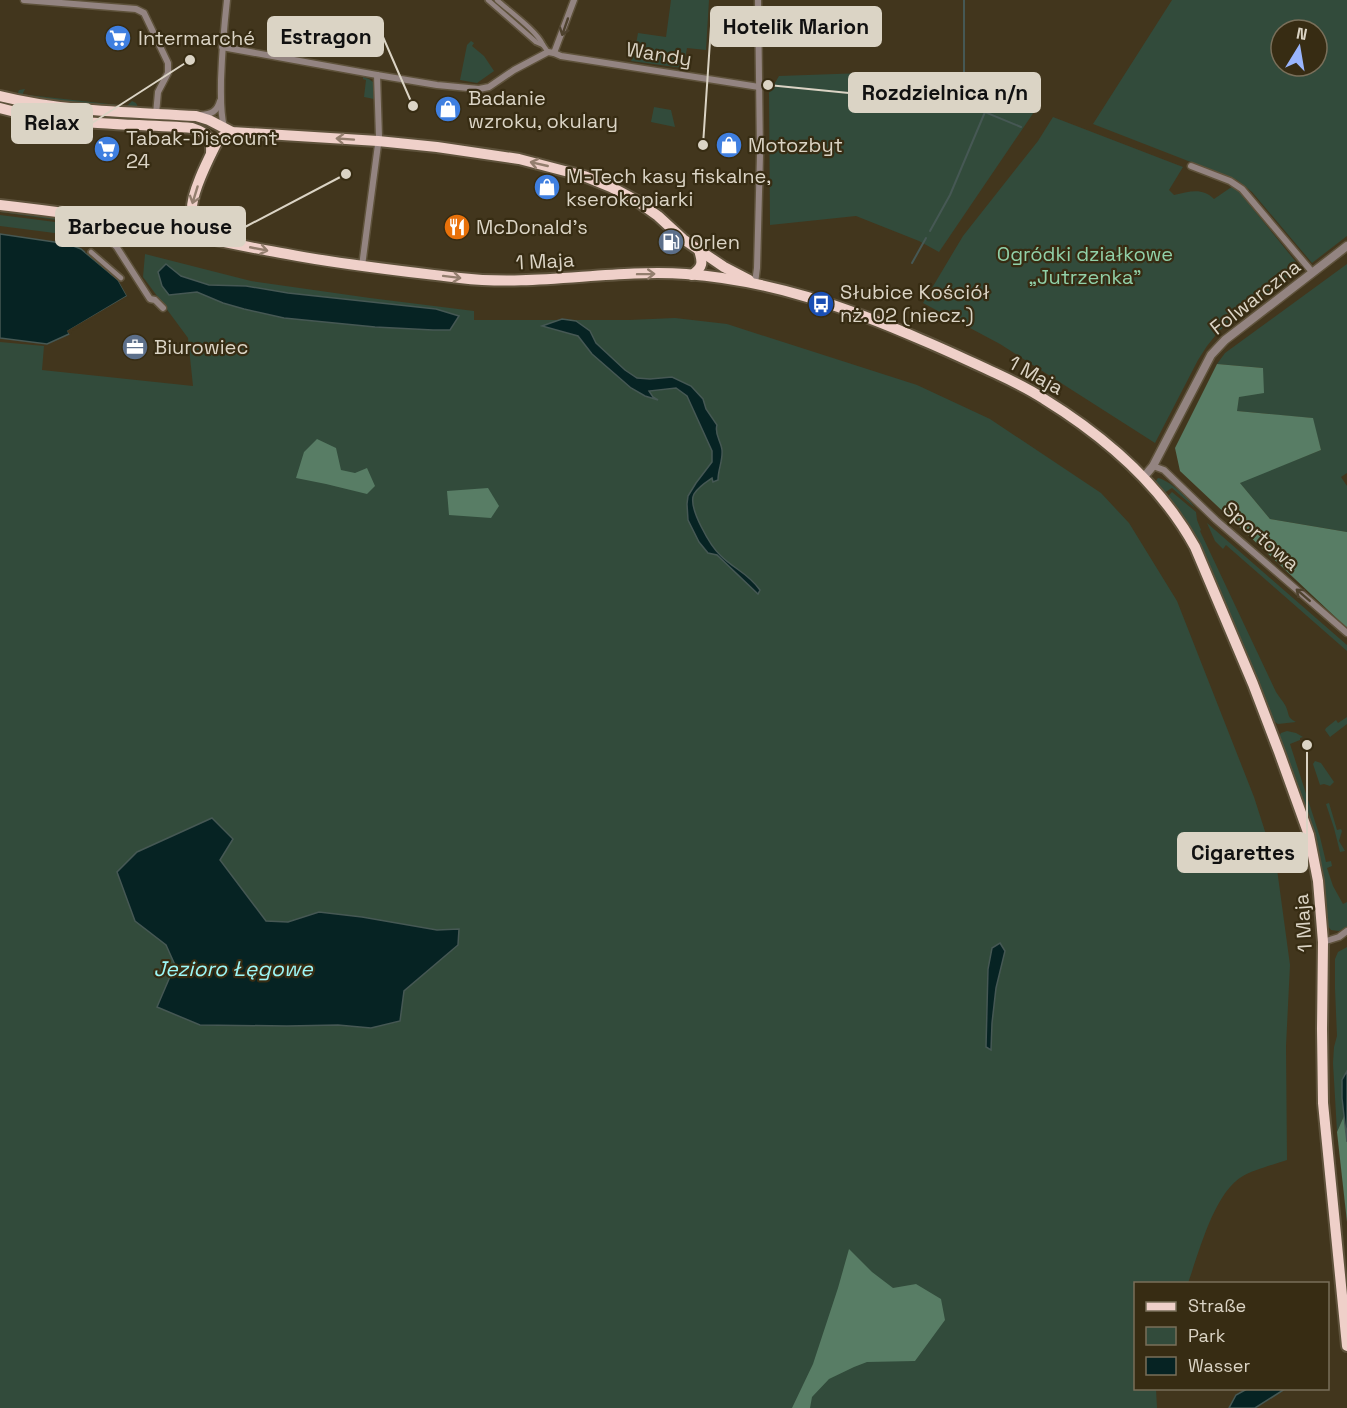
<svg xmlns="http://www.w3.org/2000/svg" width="1347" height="1408" viewBox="0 0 1347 1408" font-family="'Space Grotesk',sans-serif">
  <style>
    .green { fill: #324b3b; fill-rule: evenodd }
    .forest { fill: #587d65 }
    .water { fill: #062323; stroke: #465854; stroke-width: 1.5 }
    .pier { fill: #42361d }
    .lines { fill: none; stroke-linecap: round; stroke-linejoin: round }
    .stream { stroke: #465854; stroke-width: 2 }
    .pedestrian-casing { stroke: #5e523b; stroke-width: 8 }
    .minor-casing { stroke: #5e523b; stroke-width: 9 }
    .tertiary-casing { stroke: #5e523b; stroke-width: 11 }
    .primary-casing { stroke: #5e523b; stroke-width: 14 }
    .pedestrian { stroke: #938481; stroke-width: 4.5 }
    .minor { stroke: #938481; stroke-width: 6 }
    .tertiary { stroke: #938481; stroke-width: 8 }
    .primary { stroke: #efd0c9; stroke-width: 10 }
    .oneway { stroke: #4e422e }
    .oneway2 { stroke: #937e6e }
    .labels { text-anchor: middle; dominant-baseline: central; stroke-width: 4.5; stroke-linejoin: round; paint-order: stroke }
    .poi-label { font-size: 20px; fill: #dbd4c5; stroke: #372c13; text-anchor: start }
    .street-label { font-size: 20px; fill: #dbd4c5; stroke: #372c13 }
    .park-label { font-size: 20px; fill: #91d0a8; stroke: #372c13 }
    .water-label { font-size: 21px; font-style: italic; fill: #9cf6f6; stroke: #372c13 }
    .leader { fill: none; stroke: #dbd4c5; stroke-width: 2 }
    .callout-dot { fill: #dbd4c5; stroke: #372c13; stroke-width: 2 }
    .callout { fill: #dbd4c5; stroke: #dbd4c5; stroke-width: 2 }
    .callout-label { font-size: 21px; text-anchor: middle; font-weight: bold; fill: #111 }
  </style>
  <rect width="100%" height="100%" fill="#42361d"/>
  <g class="green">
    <polygon points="671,0 709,0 706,50 687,48 683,68 631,61 634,55 638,33 666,37"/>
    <path d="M 1172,0 L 1347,0 L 1347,236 L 1312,263 L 1252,192 L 1237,180 L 1093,124 ZM 1281,30 L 1317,30 L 1317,66 L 1281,66 Z"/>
    <polygon points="471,41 474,43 472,46 484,56 494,71 477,83 460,80 467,45"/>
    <polygon points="864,73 927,77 959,83 1034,112 939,252 919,241 856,216 770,225 769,93 779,76"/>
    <polygon points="363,77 369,79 373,82 374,99 364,97 366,80 363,79"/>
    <polygon points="25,89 23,93 24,95 25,94 28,95 127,106 132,101 136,103 139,109 87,106 17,95 19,90"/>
    <polygon points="18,106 20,106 139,118 137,120 72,118 18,108"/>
    <polygon points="654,107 671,110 675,127 651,122"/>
    <path d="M 1053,117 L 1183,167 L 1169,190 L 1174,195 C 1189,192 1202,187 1214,199 L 1233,186 L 1237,189 L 1300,267 L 1219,331 L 1207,346 L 1198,360 L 1155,443 L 1000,344 L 923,303 L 963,236 L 1038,141 Z"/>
    <polygon points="0,209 75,219 79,220 89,229 71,222 0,212"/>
    <polygon points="0,215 71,224 101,239 0,226"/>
    <path d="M 145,254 L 251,281 L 370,298 L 474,311 L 474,320 L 629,320 L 675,318 L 727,324 L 917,385 L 990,419 L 1101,493 L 1129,523 L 1177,601 L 1254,797 L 1277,869 L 1290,965 L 1286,1046 L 1287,1160 C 1275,1164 1253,1170 1243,1176 C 1214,1192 1199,1253 1188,1283 L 1136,1284 L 1136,1388 L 1156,1389 L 1157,1408 L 0,1408 L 0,342 L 44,346 L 42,370 L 193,386 L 188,338 L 143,277 ZM 166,264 L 181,276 L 209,285 L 246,286 L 288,293 L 436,309 L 459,316 L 450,330 L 433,330 L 375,327 L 284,318 L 244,309 L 223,303 L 197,292 L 169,295 ZM 212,818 L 220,860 L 266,921 L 288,922 L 319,912 L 437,930 L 459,929 L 458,945 L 404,991 L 400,1020 L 371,1028 L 338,1025 L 175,966 L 166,945 Z"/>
    <polygon points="1347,264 1347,473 1341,477 1347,486 1347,532 1270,519 1239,482 1321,450 1312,418 1236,411 1239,397 1263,368 1217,364 1225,353"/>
    <path d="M 1158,478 C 1169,480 1189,498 1195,508 L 1172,488 L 1164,493 L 1156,485 L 1155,482 Z"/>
    <path d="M 1172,492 L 1196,512 L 1197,520 L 1201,530 L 1200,531 L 1276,692 C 1279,697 1283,701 1285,705 C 1290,714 1286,717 1296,722 L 1278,724 L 1273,721 L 1269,715 L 1186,523 L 1167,497 Z"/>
    <polygon points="1207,523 1347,645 1347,651 1226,545 1223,549 1215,541"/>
    <polygon points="1347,717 1347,724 1330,737 1325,730 1326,728 1336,720 1338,723"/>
    <polygon points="1287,731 1296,733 1303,737 1300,738 1300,740 1290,744 1320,837 1326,862 1331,861 1332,866 1327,868 1333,886 1343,904 1347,902 1347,927 1339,931 1331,930 1327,925 1325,900 1278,739 1281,733"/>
    <polygon points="1315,761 1321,763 1334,782 1330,786 1324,784 1320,785 1313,764"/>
    <polygon points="1329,803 1337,830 1341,829 1342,831 1339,841 1345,851 1340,852 1334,828 1326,804"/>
    <polygon points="1347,947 1347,1071 1342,1098 1344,1116 1337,1132 1333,1063 1334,1047 1337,1036 1335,989 1335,959 1338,952"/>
  </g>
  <g class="forest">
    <polygon points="1217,364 1263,368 1264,393 1239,397 1237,411 1313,418 1321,450 1240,483 1270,519 1347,532 1347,628 1180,471 1175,448"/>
    <polygon points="317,439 336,448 341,470 355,473 367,468 375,486 367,494 326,484 296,478 304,452"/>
    <polygon points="488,488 499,506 491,518 449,515 447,491"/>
    <polygon points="1344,1116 1347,1142 1347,1222 1337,1132"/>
    <polygon points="849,1249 872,1272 893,1288 916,1284 941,1299 945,1320 915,1361 867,1362 854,1367 829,1379 812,1397 810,1408 792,1408 813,1364 838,1288"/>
  </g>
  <g class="water">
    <polygon points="0,234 68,244 81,249 118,280 127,296 68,331 69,334 47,344 0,338"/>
    <polygon points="166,264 181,276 209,285 246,286 288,293 436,309 459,316 450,330 433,330 375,327 284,318 244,309 223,303 197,292 169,295 162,286 158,272"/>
    <path d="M 562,319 L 576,321 L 590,331 L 596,343 L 625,370 L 637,378 L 650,379 L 672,377 L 691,386 L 703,399 L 706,409 L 717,425 C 714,434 721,441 722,450 C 723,461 718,469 718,480 L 713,482 L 712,478 C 706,482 698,487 694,494 C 687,507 711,547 721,556 C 734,569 748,573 760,590 L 758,594 L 717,555 L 708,553 L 699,542 L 688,520 L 687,504 L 688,496 L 696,483 L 712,462 L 712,451 L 687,396 L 676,388 L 649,391 L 653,397 L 658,400 L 645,396 L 631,388 L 592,354 L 578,336 L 542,326 Z"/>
    <polygon points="212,818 233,839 220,860 266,921 288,922 319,912 362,917 437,930 459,929 458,945 404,991 400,1021 371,1028 338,1025 287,1026 200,1025 157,1007 175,965 166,945 135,921 117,872 137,852"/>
    <polygon points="1000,943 1005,951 996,988 992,1023 991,1050 986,1047 988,969 992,948"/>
    <polygon points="1347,1071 1347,1142 1342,1098 1342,1080"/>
    <polygon points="1247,1389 1247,1388 1285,1389 1255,1408 1229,1408 1236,1395"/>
  </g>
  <polygon class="pier" points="87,250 120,278 130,296 71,332 72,334 70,335 67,331 127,296 118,280 85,252"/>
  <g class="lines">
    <g class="stream">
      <polyline points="964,0 964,73"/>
      <polyline points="964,85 963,103 1021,127"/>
      <polyline points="930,231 950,195 985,112"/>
      <polyline points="912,263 926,238"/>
    </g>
    <defs>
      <g id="pedestrian">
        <polyline points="488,0 536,42 543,45 548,52"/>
        <path d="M 497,0 C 509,11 537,31 543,45"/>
        <polyline points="91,252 121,278"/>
      </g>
      <g id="minor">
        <polyline points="24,0 136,9 144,13 168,63 168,73 158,92 156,114"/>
        <polyline points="222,47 377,75 437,85 479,89 489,87 514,70 548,52 554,53 561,56 759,87"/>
        <polyline points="554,53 574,0"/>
        <path d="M 201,115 C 211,114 217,112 220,101"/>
        <path d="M 224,127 C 220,112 221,96 221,80 C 222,53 224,27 227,0"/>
        <polyline points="1191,166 1230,181 1242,189 1313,273"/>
        <polyline points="87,216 95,230 116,246 150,299 155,300 163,308"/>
        <polyline points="362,266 379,137 377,75"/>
        <polyline points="755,283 757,268 760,155 758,0"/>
        <polyline points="1153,466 1164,470 1216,520 1347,633"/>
        <polyline points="1323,942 1339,937 1347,931"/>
      </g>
      <polyline id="tertiary" points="1143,478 1153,466 1211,355 1225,340 1347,246"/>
      <g id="primary">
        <path d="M 0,96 C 64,112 130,112 196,116 L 209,120 L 232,132 L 378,141 L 437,147 L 519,159 L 584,176 L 611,187 L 637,201 L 658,216 L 683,239 L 699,250 L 724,267 L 749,280"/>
        <path d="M 0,108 C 63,126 128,123 192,128 C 207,133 212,138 211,153"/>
        <path d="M 0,205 C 43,210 86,215 128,223 C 181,232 234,245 287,254 C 344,265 402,271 460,278 C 535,287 611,269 686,274 C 769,280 847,307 922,340 C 946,350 969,361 993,372 C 1010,380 1028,388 1044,399 C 1104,436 1161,485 1195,547 L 1253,684 L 1279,752 L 1309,835 L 1318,881 L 1323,942 L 1322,1029 L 1323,1103 L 1347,1346"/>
        <path d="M 201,237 C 197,229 192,220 192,210 C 191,193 208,160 216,144 L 222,137 L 232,132"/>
        <path d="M 692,275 C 703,267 703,263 699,250"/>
      </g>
    </defs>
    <use href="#pedestrian" class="pedestrian-casing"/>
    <use href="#minor" class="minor-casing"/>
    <use href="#tertiary" class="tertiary-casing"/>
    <use href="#primary" class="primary-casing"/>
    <use href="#pedestrian" class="pedestrian"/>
    <use href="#minor" class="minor"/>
    <use href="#tertiary" class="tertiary"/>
    <use href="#primary" class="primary"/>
  </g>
  <defs><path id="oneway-shaft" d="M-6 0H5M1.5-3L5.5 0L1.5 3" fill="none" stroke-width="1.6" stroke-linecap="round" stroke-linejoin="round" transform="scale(1.5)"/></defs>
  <g class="oneway">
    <use href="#oneway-shaft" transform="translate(565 27) rotate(109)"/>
    <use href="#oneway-shaft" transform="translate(1303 595) rotate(-139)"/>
  </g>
  <g class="oneway2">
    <use href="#oneway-shaft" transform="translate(345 139) rotate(-176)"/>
    <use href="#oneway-shaft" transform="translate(539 164) rotate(-167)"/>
    <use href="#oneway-shaft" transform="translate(195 195) rotate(107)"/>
    <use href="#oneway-shaft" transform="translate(259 249) rotate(11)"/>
    <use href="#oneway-shaft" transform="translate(646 274) rotate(-1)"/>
    <use href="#oneway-shaft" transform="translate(452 277) rotate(7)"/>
  </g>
  <defs>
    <symbol id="supermarket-disc" viewBox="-11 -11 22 22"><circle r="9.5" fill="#3f7fe0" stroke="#372c13"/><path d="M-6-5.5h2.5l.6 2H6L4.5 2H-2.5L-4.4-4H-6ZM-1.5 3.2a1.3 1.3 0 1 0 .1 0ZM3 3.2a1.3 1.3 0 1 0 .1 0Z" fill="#fff"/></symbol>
    <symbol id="shop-disc" viewBox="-11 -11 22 22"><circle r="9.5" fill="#3f7fe0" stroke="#372c13"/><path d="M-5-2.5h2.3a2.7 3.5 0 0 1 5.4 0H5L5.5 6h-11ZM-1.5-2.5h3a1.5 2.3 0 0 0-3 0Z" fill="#fff"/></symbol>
    <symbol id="restaurant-disc" viewBox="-11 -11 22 22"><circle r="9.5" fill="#e8710a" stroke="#372c13"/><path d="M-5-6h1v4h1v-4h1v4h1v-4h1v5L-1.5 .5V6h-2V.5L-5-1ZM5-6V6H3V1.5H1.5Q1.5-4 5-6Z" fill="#fff"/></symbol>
    <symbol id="fuel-disc" viewBox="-11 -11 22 22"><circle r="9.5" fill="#5c6f8a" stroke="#372c13"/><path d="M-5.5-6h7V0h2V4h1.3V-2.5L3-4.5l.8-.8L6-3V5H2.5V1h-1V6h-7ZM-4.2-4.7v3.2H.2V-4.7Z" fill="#fff"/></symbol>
    <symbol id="bus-disc" viewBox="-11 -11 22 22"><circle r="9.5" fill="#1a4fb4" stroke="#372c13"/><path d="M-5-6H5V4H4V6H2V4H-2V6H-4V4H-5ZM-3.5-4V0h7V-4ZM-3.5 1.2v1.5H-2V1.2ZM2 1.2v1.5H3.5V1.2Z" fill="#fff"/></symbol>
    <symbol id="office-disc" viewBox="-11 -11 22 22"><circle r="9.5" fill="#5c6f8a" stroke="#372c13"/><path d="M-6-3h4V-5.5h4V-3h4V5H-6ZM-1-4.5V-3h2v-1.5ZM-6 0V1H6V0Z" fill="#fff"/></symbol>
  </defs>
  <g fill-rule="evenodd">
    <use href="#supermarket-disc" x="103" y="23" width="30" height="30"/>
    <use href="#shop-disc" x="433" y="94" width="30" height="30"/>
    <use href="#shop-disc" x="714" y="130" width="30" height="30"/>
    <use href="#supermarket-disc" x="92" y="134" width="30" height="30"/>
    <use href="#shop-disc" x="532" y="172" width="30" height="30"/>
    <use href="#restaurant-disc" x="442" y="212" width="30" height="30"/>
    <use href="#fuel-disc" x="656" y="227" width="30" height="30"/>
    <use href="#bus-disc" x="806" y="289" width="30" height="30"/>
    <use href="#office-disc" x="120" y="332" width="30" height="30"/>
  </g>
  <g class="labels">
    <g class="poi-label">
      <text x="138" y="38">Intermarché</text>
      <text x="468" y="98">Badanie<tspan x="468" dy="23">wzroku, okulary</tspan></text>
      <text x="126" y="138">Tabak-Discount<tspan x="126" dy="23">24</tspan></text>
      <text x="748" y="145">Motozbyt</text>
      <text x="566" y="176">M-Tech kasy fiskalne,<tspan x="566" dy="23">kserokopiarki</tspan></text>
      <text x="476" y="227">McDonald's</text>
      <text x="690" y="242">Orlen</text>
      <text x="840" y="292">Słubice Kościół<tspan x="840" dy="23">nż. 02 (niecz.)</tspan></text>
      <text x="154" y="347">Biurowiec</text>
    </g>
    <g class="street-label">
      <text transform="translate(659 54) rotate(9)">Wandy</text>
      <text transform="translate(545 261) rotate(-3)">1 Maja</text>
      <text transform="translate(1255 297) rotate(-38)">Folwarczna</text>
      <text transform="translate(1036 375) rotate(29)">1 Maja</text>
      <text transform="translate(1261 536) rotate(41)">Sportowa</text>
      <text transform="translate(1303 923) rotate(-94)">1 Maja</text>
    </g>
    <g class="park-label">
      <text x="1085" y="254">Ogródki działkowe<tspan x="1085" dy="23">„Jutrzenka”</tspan></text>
    </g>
    <g class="water-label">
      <text x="233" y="968">Jezioro Łęgowe</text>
    </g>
  </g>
  <path class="leader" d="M703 145L711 26M413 106L383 37M768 85L849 93M190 60L92 123M346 174L245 227M1307 745L1307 853"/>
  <g class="callout-dot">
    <circle cx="703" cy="145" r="6"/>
    <circle cx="413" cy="106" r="6"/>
    <circle cx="768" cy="85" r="6"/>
    <circle cx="190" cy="60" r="6"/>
    <circle cx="346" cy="174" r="6"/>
    <circle cx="1307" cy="745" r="6"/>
  </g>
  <g class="callout">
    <rect x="711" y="7" width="170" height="39" rx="6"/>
    <rect x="268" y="17" width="115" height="39" rx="6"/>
    <rect x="849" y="73" width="191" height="39" rx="6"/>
    <rect x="12" y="104" width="80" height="39" rx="6"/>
    <rect x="56" y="207" width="189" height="39" rx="6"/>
    <rect x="1178" y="833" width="129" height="39" rx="6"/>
  </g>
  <g class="callout-label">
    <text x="796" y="34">Hotelik Marion</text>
    <text x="326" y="44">Estragon</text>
    <text x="945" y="100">Rozdzielnica n/n</text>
    <text x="52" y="130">Relax</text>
    <text x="150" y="234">Barbecue house</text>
    <text x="1243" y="860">Cigarettes</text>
  </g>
  <rect x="1134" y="1282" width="195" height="108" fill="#372c13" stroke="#796f5a" stroke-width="1.5"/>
  <rect x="1146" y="1302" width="30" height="9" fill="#efd0c9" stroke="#796f5a" stroke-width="1.5"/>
  <text x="1188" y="1312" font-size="18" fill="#dbd4c5">Straße</text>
  <rect x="1146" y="1327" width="30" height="18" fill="#324b3b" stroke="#796f5a" stroke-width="1.5"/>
  <text x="1188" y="1342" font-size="18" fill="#dbd4c5">Park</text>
  <rect x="1146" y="1357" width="30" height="18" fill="#062323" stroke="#796f5a" stroke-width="1.5"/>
  <text x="1188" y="1372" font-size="18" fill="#dbd4c5">Wasser</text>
  <g transform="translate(1299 48) rotate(11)"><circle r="28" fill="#372c13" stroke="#796f5a" stroke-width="1.5"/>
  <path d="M0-4.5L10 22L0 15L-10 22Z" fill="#99b5fd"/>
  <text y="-9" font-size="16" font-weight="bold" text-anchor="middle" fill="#dbd4c5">N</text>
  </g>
</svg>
